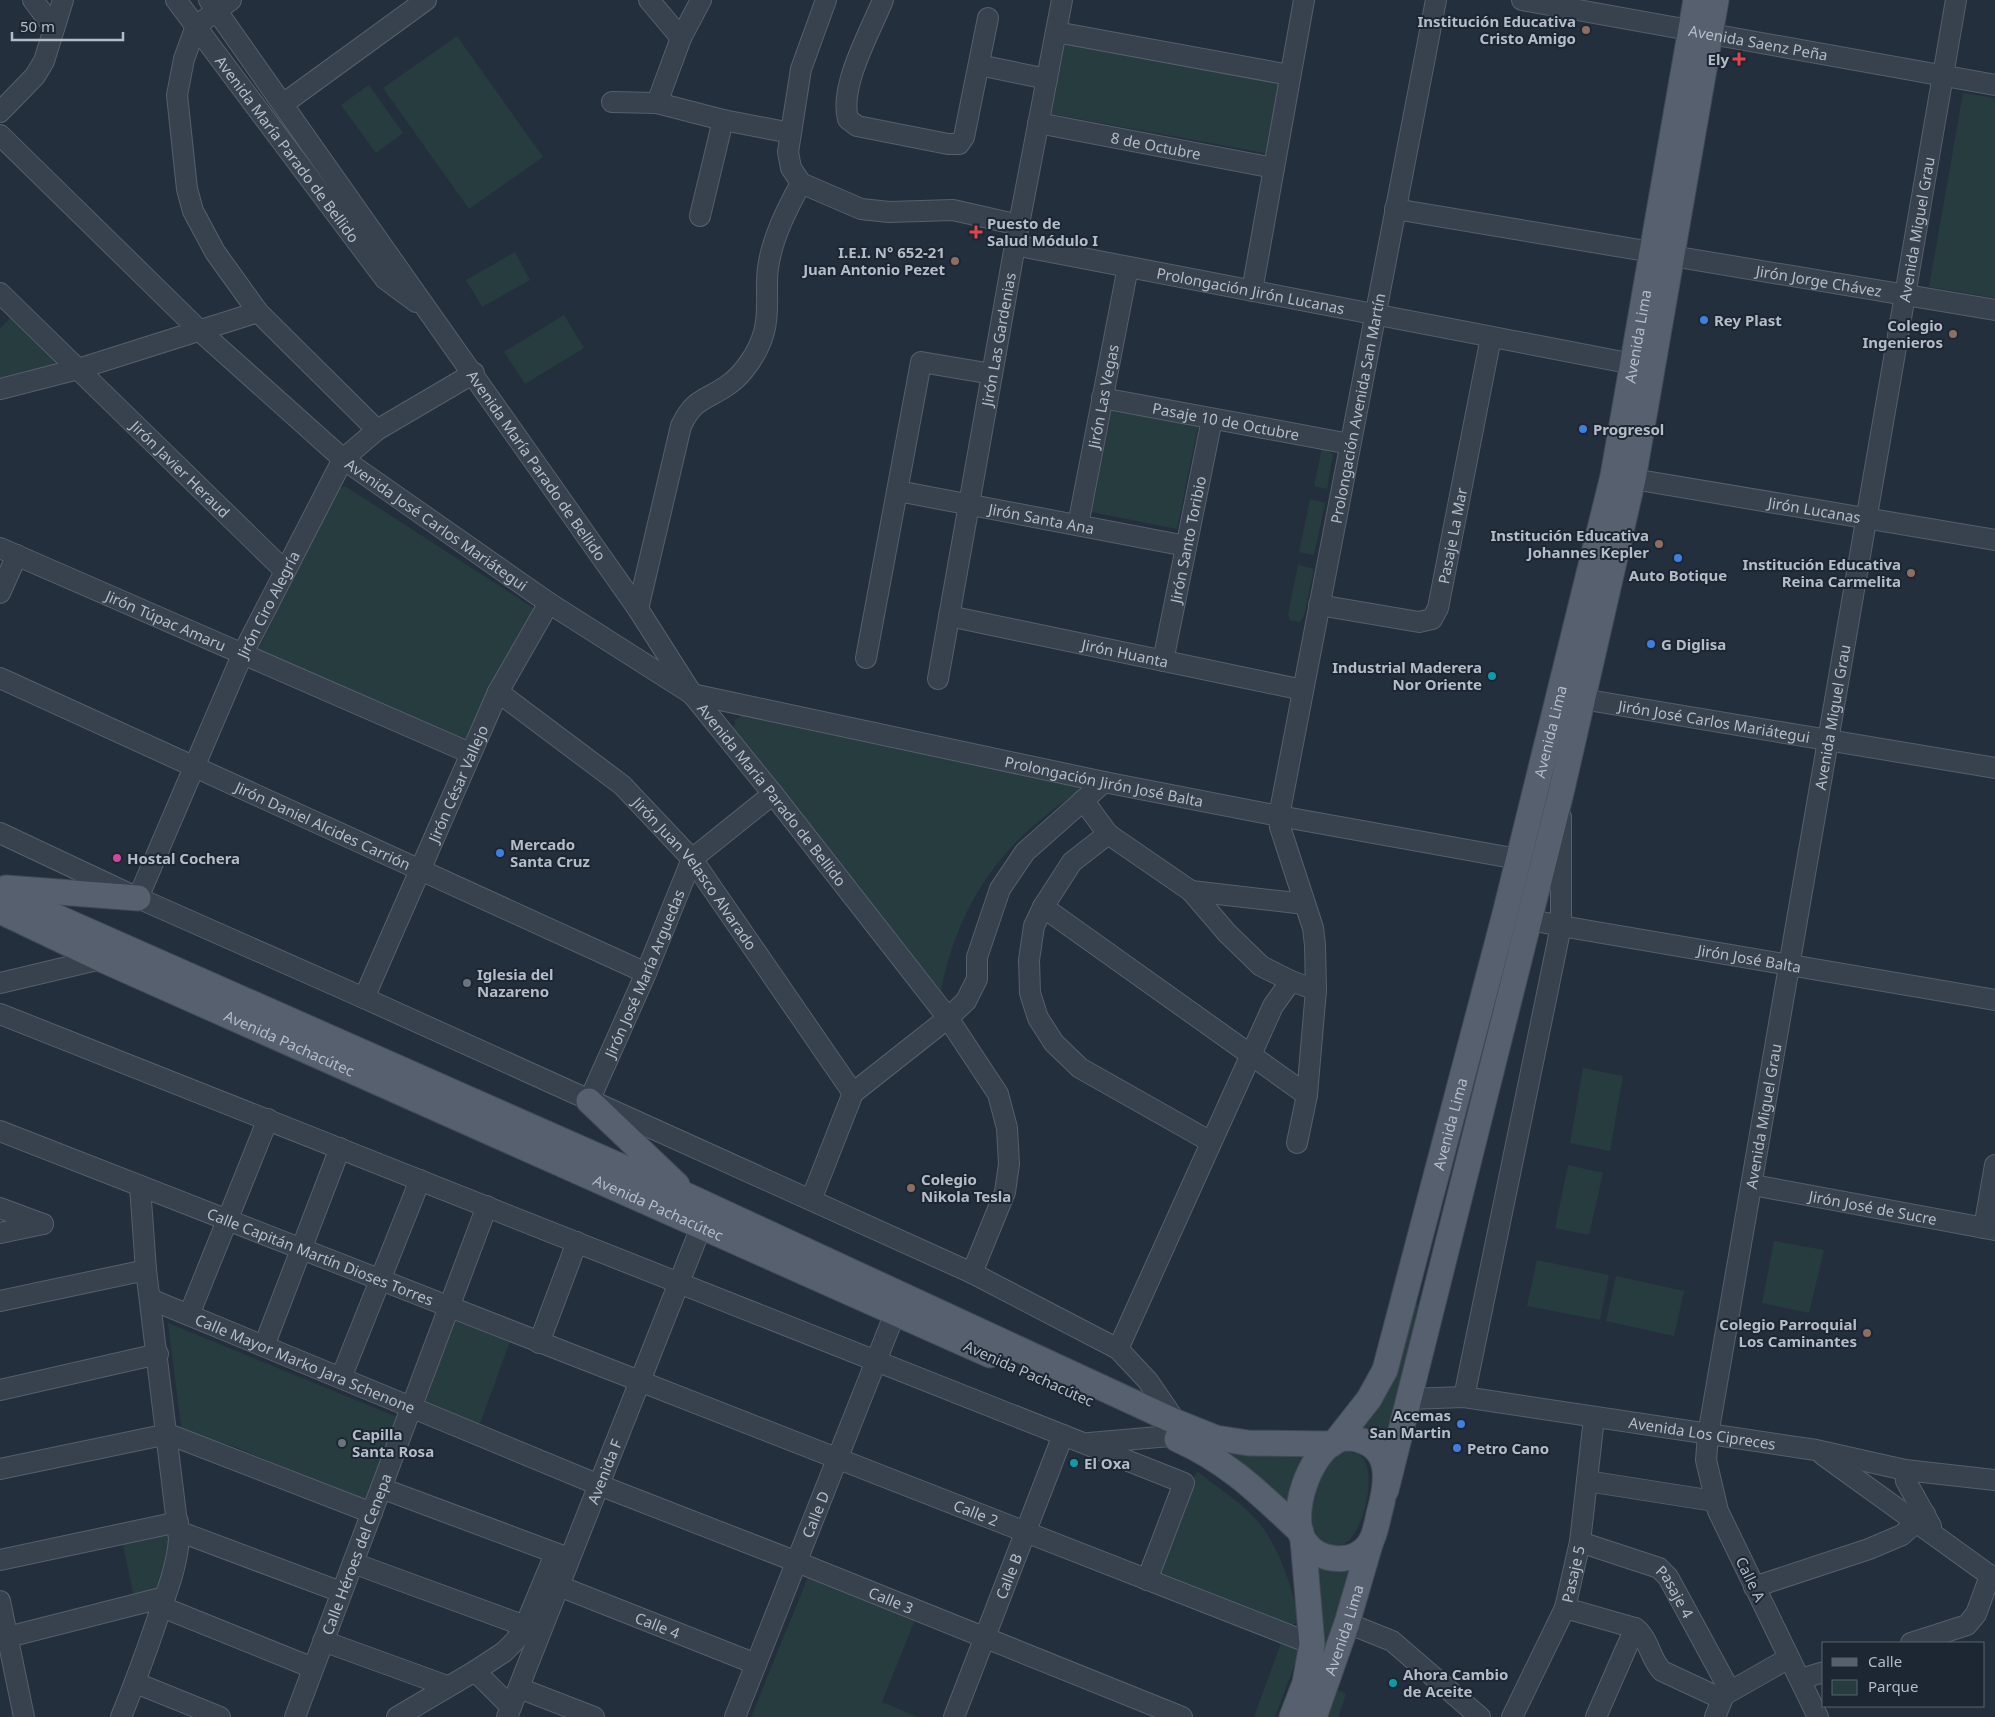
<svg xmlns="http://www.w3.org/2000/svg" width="1995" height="1717" viewBox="0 0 1995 1717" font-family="'Noto Sans',sans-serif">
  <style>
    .green { fill: #263c3f }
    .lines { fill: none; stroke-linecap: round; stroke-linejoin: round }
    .minor-casing { stroke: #565f6c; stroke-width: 22 }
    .major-casing { stroke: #414a57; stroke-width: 27 }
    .minor { stroke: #38414e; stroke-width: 20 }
    .major { stroke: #56606e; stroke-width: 25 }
    .education-dot { fill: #8d6e63; stroke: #1d2633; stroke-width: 2 }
    .health-dot { fill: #e0444e; stroke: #1d2633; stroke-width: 2 }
    .shop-dot { fill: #3f7fe0; stroke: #1d2633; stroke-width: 2 }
    .culture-dot { fill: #0f9aa8; stroke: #1d2633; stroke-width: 2 }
    .hotel-dot { fill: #d1479c; stroke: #1d2633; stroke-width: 2 }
    .worship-dot { fill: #6b7280; stroke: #1d2633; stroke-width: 2 }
    .labels { text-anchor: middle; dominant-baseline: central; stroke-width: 4; stroke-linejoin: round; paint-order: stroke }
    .poi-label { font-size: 15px; font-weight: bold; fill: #b4bcc9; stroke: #1d2633; text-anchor: start }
    .street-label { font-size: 15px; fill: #b4bcc9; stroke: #1d2633 }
  </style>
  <rect width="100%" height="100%" fill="#242f3e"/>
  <g class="green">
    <polygon points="457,36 543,157 469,209 383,88"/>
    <polygon points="1064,42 1283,83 1270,154 1051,114"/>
    <polygon points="369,85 403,133 376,153 341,105"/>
    <polygon points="1963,93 1995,98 1995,298 1929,287"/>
    <polygon points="515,252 530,280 482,307 466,280"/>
    <polygon points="564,315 584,348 525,384 504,352"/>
    <polygon points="12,316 56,359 53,366 0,381 0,329"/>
    <polygon points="1112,409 1198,426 1177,529 1092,512"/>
    <polygon points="1322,448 1333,454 1327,489 1314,486"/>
    <polygon points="345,486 535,609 465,740 258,650 336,490"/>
    <polygon points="1310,499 1325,503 1314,555 1299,552"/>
    <polygon points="1298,565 1314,569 1304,616 1300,622 1290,620 1288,614"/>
    <path d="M 743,715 L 1087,787 C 1007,835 959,899 941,991 L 737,735 L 734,730 L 735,720 Z"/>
    <polygon points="1583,1068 1623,1076 1610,1151 1570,1143"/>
    <polygon points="1568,1165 1603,1173 1589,1235 1555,1228"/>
    <polygon points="1774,1241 1824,1250 1809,1313 1762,1303"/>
    <polygon points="1537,1260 1609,1275 1600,1320 1527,1306"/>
    <polygon points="1616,1276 1684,1291 1674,1336 1606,1321"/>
    <polygon points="1410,1303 1418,1305 1387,1449 1356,1426"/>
    <polygon points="454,1321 510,1341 480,1424 425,1404"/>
    <polygon points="168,1323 397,1417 368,1501 230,1445 182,1434"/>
    <polygon points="1191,1435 1305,1453 1299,1468 1288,1506"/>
    <path d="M 1344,1451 C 1351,1452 1357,1452 1362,1457 C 1380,1476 1359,1562 1326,1545 C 1297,1529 1317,1462 1344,1451 Z"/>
    <path d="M 1197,1471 C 1215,1486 1238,1500 1254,1517 C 1280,1545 1291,1586 1300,1622 L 1286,1626 L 1155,1575 Z"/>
    <polygon points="173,1530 162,1594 135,1602 122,1540"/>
    <polygon points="1356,1564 1310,1694 1314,1566"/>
    <polygon points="808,1577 915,1620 882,1702 918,1717 751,1717"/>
    <polygon points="1281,1643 1300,1650 1275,1717 1254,1717"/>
    <polygon points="1336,1689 1346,1694 1338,1717 1326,1717"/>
  </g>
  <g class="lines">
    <defs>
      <g id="minor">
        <polyline points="33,0 54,28"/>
        <path id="s1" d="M 176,0 L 385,279 L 416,302"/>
        <path id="s2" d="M 209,0 L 638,609 L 692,694 L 773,794 L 948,1018 L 998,1094 L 1007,1128 L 1009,1164 L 1005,1192 L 972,1273"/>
        <polyline points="231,0 196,26 184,59 177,95 187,189 193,211 215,252 258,312 377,430"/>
        <polyline points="649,0 681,38"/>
        <polyline points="826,0 801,69 788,152 791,168 801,183 861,209 889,212 953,210 1019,225"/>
        <path d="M 883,0 C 870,32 839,86 848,119 L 857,126 L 948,144 L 959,144 L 964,137 L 988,18"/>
        <path id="s3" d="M 1522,0 L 1995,85"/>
        <polyline points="1056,32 1290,75"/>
        <polyline points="979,65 1047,79"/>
        <polyline points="612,102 657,103 723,120 791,133"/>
        <polyline points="657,103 681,38 701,0"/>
        <polyline points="283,104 426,0"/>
        <polyline points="0,112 35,76 44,61 63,0"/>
        <path id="s4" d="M 1038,123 L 1274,168"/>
        <path id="s5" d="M 0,135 L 200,331 L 343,459 L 549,603 L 692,694 L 1104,782 L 1279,816 L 1518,859"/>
        <polyline points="1395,209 1652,252"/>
        <polyline points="700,216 723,120"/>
        <path id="s6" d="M 1015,245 L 1633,364"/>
        <path id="s7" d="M 1672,256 L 1995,310"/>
        <polyline points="1252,291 1304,0"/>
        <path id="s8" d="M 0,293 L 285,571"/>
        <polyline points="0,389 78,369 258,312"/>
        <path id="s9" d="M 1102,398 L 1350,444"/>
        <path id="s10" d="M 1633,479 L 1995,540"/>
        <path id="s11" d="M 898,491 L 1186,546"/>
        <path id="s12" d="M 1078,525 L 1128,267"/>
        <path id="s13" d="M 0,548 L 470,753"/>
        <polyline points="0,593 17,555"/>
        <path id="s14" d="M 1319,605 L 1419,622 L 1432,619 L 1438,608 L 1491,337"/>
        <path d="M 638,609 L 681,426 C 694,398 705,401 728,385 C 744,374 759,351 764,332 C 770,312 765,288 768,268 C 772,238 787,209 801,183"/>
        <path id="s15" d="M 949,616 L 1303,690"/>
        <polyline points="866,658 921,362 992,374"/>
        <path id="s16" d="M 1163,661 L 1212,419"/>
        <path id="s17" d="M 0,678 L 646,973"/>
        <path id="s18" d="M 938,679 L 1015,245 L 1062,0"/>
        <path id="s19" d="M 498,692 L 622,785 L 692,859 L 853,1093"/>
        <path id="s20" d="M 1582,699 L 1995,768"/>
        <polyline points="1083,800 1108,834 1191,891 1227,933 1261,966 1291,981"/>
        <polyline points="0,833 138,898 364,998 972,1273 1118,1349 1148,1381 1176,1422"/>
        <polyline points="1108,834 1072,862 1043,907 1034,926 1029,960 1030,993 1038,1018 1054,1043 1080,1068 1211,1142"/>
        <polyline points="1191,891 1305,904"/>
        <path id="s21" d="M 138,898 L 243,653 L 343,459 L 377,430 L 474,373"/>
        <polyline points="1043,907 1307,1095"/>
        <path id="s22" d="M 1517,917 L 1561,926 L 1995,1000"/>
        <polyline points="0,983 101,959"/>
        <path id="s23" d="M 364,998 L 498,692 L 549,603"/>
        <polyline points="0,1014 1184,1483 1147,1580"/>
        <path id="s24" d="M 589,1101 L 646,973 L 692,859 L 773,794"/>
        <path id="s25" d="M 0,1131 L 1312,1644"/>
        <path id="s26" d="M 1297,1143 L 1307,1095 L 1316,990 L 1315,945 L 1313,928 L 1280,827 L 1279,816 L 1436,0"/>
        <path id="s27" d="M 1753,1185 L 1995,1230"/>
        <polyline points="811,1200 853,1093 948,1018 966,1001 977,979 977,957 1000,889 1025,852 1104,782"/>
        <polyline points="0,1208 43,1224"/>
        <polyline points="1984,1228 1995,1165"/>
        <polyline points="0,1233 43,1224"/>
        <path id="s28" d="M 150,1299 L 599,1485 L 797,1562 L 1182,1717"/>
        <polyline points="0,1301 146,1270"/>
        <polyline points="189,1315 268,1119"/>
        <polyline points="539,1343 577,1242"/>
        <polyline points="264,1346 340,1148"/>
        <polyline points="1118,1349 1273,1006 1291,981 1316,990"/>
        <polyline points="341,1378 420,1180"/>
        <polyline points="0,1390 158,1354"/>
        <polyline points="1464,1397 1561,926 1561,817"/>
        <path id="s29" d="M 1409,1399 L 1464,1397 L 1816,1450 L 1905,1470 L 1995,1480"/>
        <polyline points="1089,1443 1170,1436"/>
        <polyline points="1823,1455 1995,1579"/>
        <polyline points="0,1469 168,1434 372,1513"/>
        <polyline points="1905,1470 1906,1481 1931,1526"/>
        <polyline points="1587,1481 1714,1501"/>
        <polyline points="381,1488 566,1557"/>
        <polyline points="178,1531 341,1592"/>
        <path id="s30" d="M 1580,1542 L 1659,1568 L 1668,1577 L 1730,1691"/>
        <polyline points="0,1560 178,1522"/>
        <polyline points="353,1563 525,1626"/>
        <path id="s31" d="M 559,1586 L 756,1664"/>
        <polyline points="1754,1587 1869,1549 1902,1535 1925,1514"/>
        <polyline points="0,1601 24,1717"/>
        <polyline points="162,1607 313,1668"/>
        <path d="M 1565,1608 L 1635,1628 C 1649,1638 1650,1659 1662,1671 L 1722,1699"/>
        <polyline points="1347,1623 1392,1641 1480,1717"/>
        <polyline points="8,1637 165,1597"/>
        <polyline points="323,1641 447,1686"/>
        <polyline points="1911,1643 1967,1625 1976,1614 1990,1576"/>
        <polyline points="475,1671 511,1707"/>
        <polyline points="1800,1679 1824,1672"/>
        <polyline points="136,1683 220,1717"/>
        <polyline points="519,1688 594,1717"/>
        <path d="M 121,1717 C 134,1685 146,1653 157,1620 C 166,1594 177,1567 179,1539 L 146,1270 L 140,1186"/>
        <path id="s32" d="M 295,1717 L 487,1206"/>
        <polyline points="397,1717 475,1671 504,1652 515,1641 525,1626 555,1554"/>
        <path id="s33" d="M 507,1717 L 701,1227"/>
        <path id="s34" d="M 735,1717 L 895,1313"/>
        <path id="s35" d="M 954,1717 L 1063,1435"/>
        <path id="s36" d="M 1512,1717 L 1565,1608 L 1580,1542 L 1594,1418"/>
        <polyline points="1596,1717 1635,1628"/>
        <polyline points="1715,1717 1724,1695 1789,1658"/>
        <path id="s37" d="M 1818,1717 L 1718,1511 L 1706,1460 L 1708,1435 L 1956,0"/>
      </g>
      <g id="major">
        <polyline points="6,888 138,898"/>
        <polyline points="0,892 690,1197 1176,1422 1216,1438 1248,1443 1332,1444"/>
        <path id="s38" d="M 0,911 L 101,959 L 990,1355"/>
        <polyline points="589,1101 677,1185"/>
        <path d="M 1351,1438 C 1394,1445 1388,1482 1379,1514 C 1377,1523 1375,1535 1370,1543 C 1355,1565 1320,1563 1305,1542 C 1287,1516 1310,1453 1336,1441 C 1341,1438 1347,1438 1351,1438 Z"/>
        <path d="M 1177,1439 C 1230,1463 1259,1493 1301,1532"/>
        <path id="s39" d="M 1336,1441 L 1369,1399 L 1385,1370 L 1505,914 L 1613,476 L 1696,0"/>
        <polyline points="1386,1490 1561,793 1633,479 1716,0"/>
        <polyline points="1292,1717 1305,1683 1312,1644 1303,1540"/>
        <path id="s40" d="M 1314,1717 L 1347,1623 L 1371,1541"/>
      </g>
    </defs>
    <use href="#minor" class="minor-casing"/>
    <use href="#major" class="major-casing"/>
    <use href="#minor" class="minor"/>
    <use href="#major" class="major"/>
  </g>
  <g class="education-dot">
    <circle cx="1586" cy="30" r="5"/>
    <circle cx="955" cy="261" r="5"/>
    <circle cx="1953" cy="334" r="5"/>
    <circle cx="1659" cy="544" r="5"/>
    <circle cx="1911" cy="573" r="5"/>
    <circle cx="911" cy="1188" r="5"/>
    <circle cx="1867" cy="1333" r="5"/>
  </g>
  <g class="health-dot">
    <path d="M1736.5 51.5h5v5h5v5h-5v5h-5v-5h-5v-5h5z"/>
    <path d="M973.5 224.5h5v5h5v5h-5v5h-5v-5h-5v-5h5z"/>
  </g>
  <g class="shop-dot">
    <circle cx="1704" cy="320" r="5"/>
    <circle cx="1583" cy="429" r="5"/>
    <circle cx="1678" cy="558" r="5"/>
    <circle cx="1651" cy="644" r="5"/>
    <circle cx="500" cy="853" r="5"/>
    <circle cx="1461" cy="1424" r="5"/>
    <circle cx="1457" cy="1448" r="5"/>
  </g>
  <g class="culture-dot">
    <circle cx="1492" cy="676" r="5"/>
    <circle cx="1074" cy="1463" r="5"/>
    <circle cx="1393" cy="1683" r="5"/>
  </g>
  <circle class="hotel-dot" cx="117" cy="858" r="5"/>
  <g class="worship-dot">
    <circle cx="467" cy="983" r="5"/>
    <circle cx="342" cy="1443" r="5"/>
  </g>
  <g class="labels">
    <g class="poi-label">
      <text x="1576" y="21" text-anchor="end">Institución Educativa<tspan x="1576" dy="17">Cristo Amigo</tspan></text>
      <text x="1729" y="59" text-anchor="end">Ely</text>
      <text x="987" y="223">Puesto de<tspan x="987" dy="17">Salud Módulo I</tspan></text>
      <text x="945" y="252" text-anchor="end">I.E.I. N° 652-21<tspan x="945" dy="17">Juan Antonio Pezet</tspan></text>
      <text x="1714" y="320">Rey Plast</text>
      <text x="1943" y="325" text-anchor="end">Colegio<tspan x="1943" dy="17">Ingenieros</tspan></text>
      <text x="1593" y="429">Progresol</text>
      <text x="1649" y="535" text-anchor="end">Institución Educativa<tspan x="1649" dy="17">Johannes Kepler</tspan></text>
      <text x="1901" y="564" text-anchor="end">Institución Educativa<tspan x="1901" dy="17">Reina Carmelita</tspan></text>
      <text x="1678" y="575" text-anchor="middle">Auto Botique</text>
      <text x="1661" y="644">G Diglisa</text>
      <text x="1482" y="667" text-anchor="end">Industrial Maderera<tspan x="1482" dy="17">Nor Oriente</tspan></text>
      <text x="510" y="844">Mercado<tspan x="510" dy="17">Santa Cruz</tspan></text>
      <text x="127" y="858">Hostal Cochera</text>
      <text x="477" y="974">Iglesia del<tspan x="477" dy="17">Nazareno</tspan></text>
      <text x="921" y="1179">Colegio<tspan x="921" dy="17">Nikola Tesla</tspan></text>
      <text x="1857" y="1324" text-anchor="end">Colegio Parroquial<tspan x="1857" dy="17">Los Caminantes</tspan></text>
      <text x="1451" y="1415" text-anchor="end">Acemas<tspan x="1451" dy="17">San Martin</tspan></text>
      <text x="352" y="1434">Capilla<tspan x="352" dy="17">Santa Rosa</tspan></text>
      <text x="1467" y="1448">Petro Cano</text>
      <text x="1084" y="1463">El Oxa</text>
      <text x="1403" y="1674">Ahora Cambio<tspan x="1403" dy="17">de Aceite</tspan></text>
    </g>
    <g class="street-label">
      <text stroke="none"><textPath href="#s3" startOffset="240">Avenida Saenz Peña</textPath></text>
      <text stroke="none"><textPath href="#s4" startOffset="120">8 de Octubre</textPath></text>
      <text stroke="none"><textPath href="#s1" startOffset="186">Avenida María Parado de Bellido</textPath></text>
      <text stroke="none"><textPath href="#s37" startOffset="1530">Avenida Miguel Grau</textPath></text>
      <text stroke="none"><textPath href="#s7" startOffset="149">Jirón Jorge Chávez</textPath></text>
      <text stroke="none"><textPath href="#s6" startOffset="240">Prolongación Jirón Lucanas</textPath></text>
      <text stroke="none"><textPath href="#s39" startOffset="1151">Avenida Lima</textPath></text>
      <text stroke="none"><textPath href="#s18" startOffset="345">Jirón Las Gardenias</textPath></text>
      <text stroke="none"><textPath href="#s12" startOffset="131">Jirón Las Vegas</textPath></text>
      <text stroke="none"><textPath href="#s26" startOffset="749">Prolongación Avenida San Martín</textPath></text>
      <text stroke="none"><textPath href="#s9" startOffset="126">Pasaje 10 de Octubre</textPath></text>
      <text stroke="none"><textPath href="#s2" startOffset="569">Avenida María Parado de Bellido</textPath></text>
      <text stroke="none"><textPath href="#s8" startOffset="252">Jirón Javier Heraud</textPath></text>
      <text stroke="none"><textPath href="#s10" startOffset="184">Jirón Lucanas</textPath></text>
      <text stroke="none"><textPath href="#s11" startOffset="146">Jirón Santa Ana</textPath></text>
      <text stroke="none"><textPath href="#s5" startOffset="586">Avenida José Carlos Mariátegui</textPath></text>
      <text stroke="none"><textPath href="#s14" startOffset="201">Pasaje La Mar</textPath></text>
      <text stroke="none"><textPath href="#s16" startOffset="124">Jirón Santo Toribio</textPath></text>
      <text stroke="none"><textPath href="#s21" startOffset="321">Jirón Ciro Alegría</textPath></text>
      <text stroke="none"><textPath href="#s13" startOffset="181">Jirón Túpac Amaru</textPath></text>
      <text stroke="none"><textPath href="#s15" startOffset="180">Jirón Huanta</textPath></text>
      <text stroke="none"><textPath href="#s37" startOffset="1035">Avenida Miguel Grau</textPath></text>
      <text stroke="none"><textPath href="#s20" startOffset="134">Jirón José Carlos Mariátegui</textPath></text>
      <text stroke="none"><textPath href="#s39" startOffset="746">Avenida Lima</textPath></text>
      <text stroke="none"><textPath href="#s5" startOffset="1314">Prolongación Jirón José Balta</textPath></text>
      <text stroke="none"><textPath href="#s23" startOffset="234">Jirón César Vallejo</textPath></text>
      <text stroke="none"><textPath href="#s2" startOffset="974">Avenida María Parado de Bellido</textPath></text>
      <text stroke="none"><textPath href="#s17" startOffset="355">Jirón Daniel Alcides Carrión</textPath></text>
      <text stroke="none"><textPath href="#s19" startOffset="270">Jirón Juan Velasco Alvarado</textPath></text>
      <text stroke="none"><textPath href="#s22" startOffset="236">Jirón José Balta</textPath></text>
      <text stroke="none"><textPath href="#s24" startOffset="139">Jirón José María Arguedas</textPath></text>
      <text stroke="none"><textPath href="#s38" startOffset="318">Avenida Pachacútec</textPath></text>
      <text stroke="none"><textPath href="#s37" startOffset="630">Avenida Miguel Grau</textPath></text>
      <text stroke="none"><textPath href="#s39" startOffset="341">Avenida Lima</textPath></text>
      <text stroke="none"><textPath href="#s38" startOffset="722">Avenida Pachacútec</textPath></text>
      <text stroke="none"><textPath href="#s27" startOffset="122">Jirón José de Sucre</textPath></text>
      <text stroke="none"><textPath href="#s25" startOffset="344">Calle Capitán Martín Dioses Torres</textPath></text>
      <text stroke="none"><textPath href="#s28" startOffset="168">Calle Mayor Marko Jara Schenone</textPath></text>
      <text transform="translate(1029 1373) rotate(24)">Avenida Pachacútec</text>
      <text stroke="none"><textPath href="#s29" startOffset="296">Avenida Los Cipreces</textPath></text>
      <text stroke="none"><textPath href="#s33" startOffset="264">Avenida F</textPath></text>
      <text stroke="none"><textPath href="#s25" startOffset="1048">Calle 2</textPath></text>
      <text stroke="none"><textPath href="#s34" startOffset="218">Calle D</textPath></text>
      <text stroke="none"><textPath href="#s32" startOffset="174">Calle Héroes del Cenepa</textPath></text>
      <text stroke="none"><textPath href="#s36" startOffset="156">Pasaje 5</textPath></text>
      <text stroke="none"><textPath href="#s35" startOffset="151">Calle B</textPath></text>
      <text transform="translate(1751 1579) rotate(64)">Calle A</text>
      <text stroke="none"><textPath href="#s30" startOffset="112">Pasaje 4</textPath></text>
      <text stroke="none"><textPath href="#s28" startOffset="800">Calle 3</textPath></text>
      <text stroke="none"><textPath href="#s31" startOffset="106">Calle 4</textPath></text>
      <text stroke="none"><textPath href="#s40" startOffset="92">Avenida Lima</textPath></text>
    </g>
  </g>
  <rect x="1822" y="1642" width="162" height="65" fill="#1d2633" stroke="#59626f"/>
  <rect x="1832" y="1658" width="25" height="8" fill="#56606e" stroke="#59626f"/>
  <text x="1868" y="1667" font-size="15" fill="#b4bcc9">Calle</text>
  <rect x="1832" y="1680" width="25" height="15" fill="#263c3f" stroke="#59626f"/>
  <text x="1868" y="1692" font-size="15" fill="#b4bcc9">Parque</text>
  <path d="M12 32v8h111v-8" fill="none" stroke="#b4bcc9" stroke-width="2.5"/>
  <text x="20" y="32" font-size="15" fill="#b4bcc9" stroke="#1d2633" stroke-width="4" paint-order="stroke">50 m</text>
</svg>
